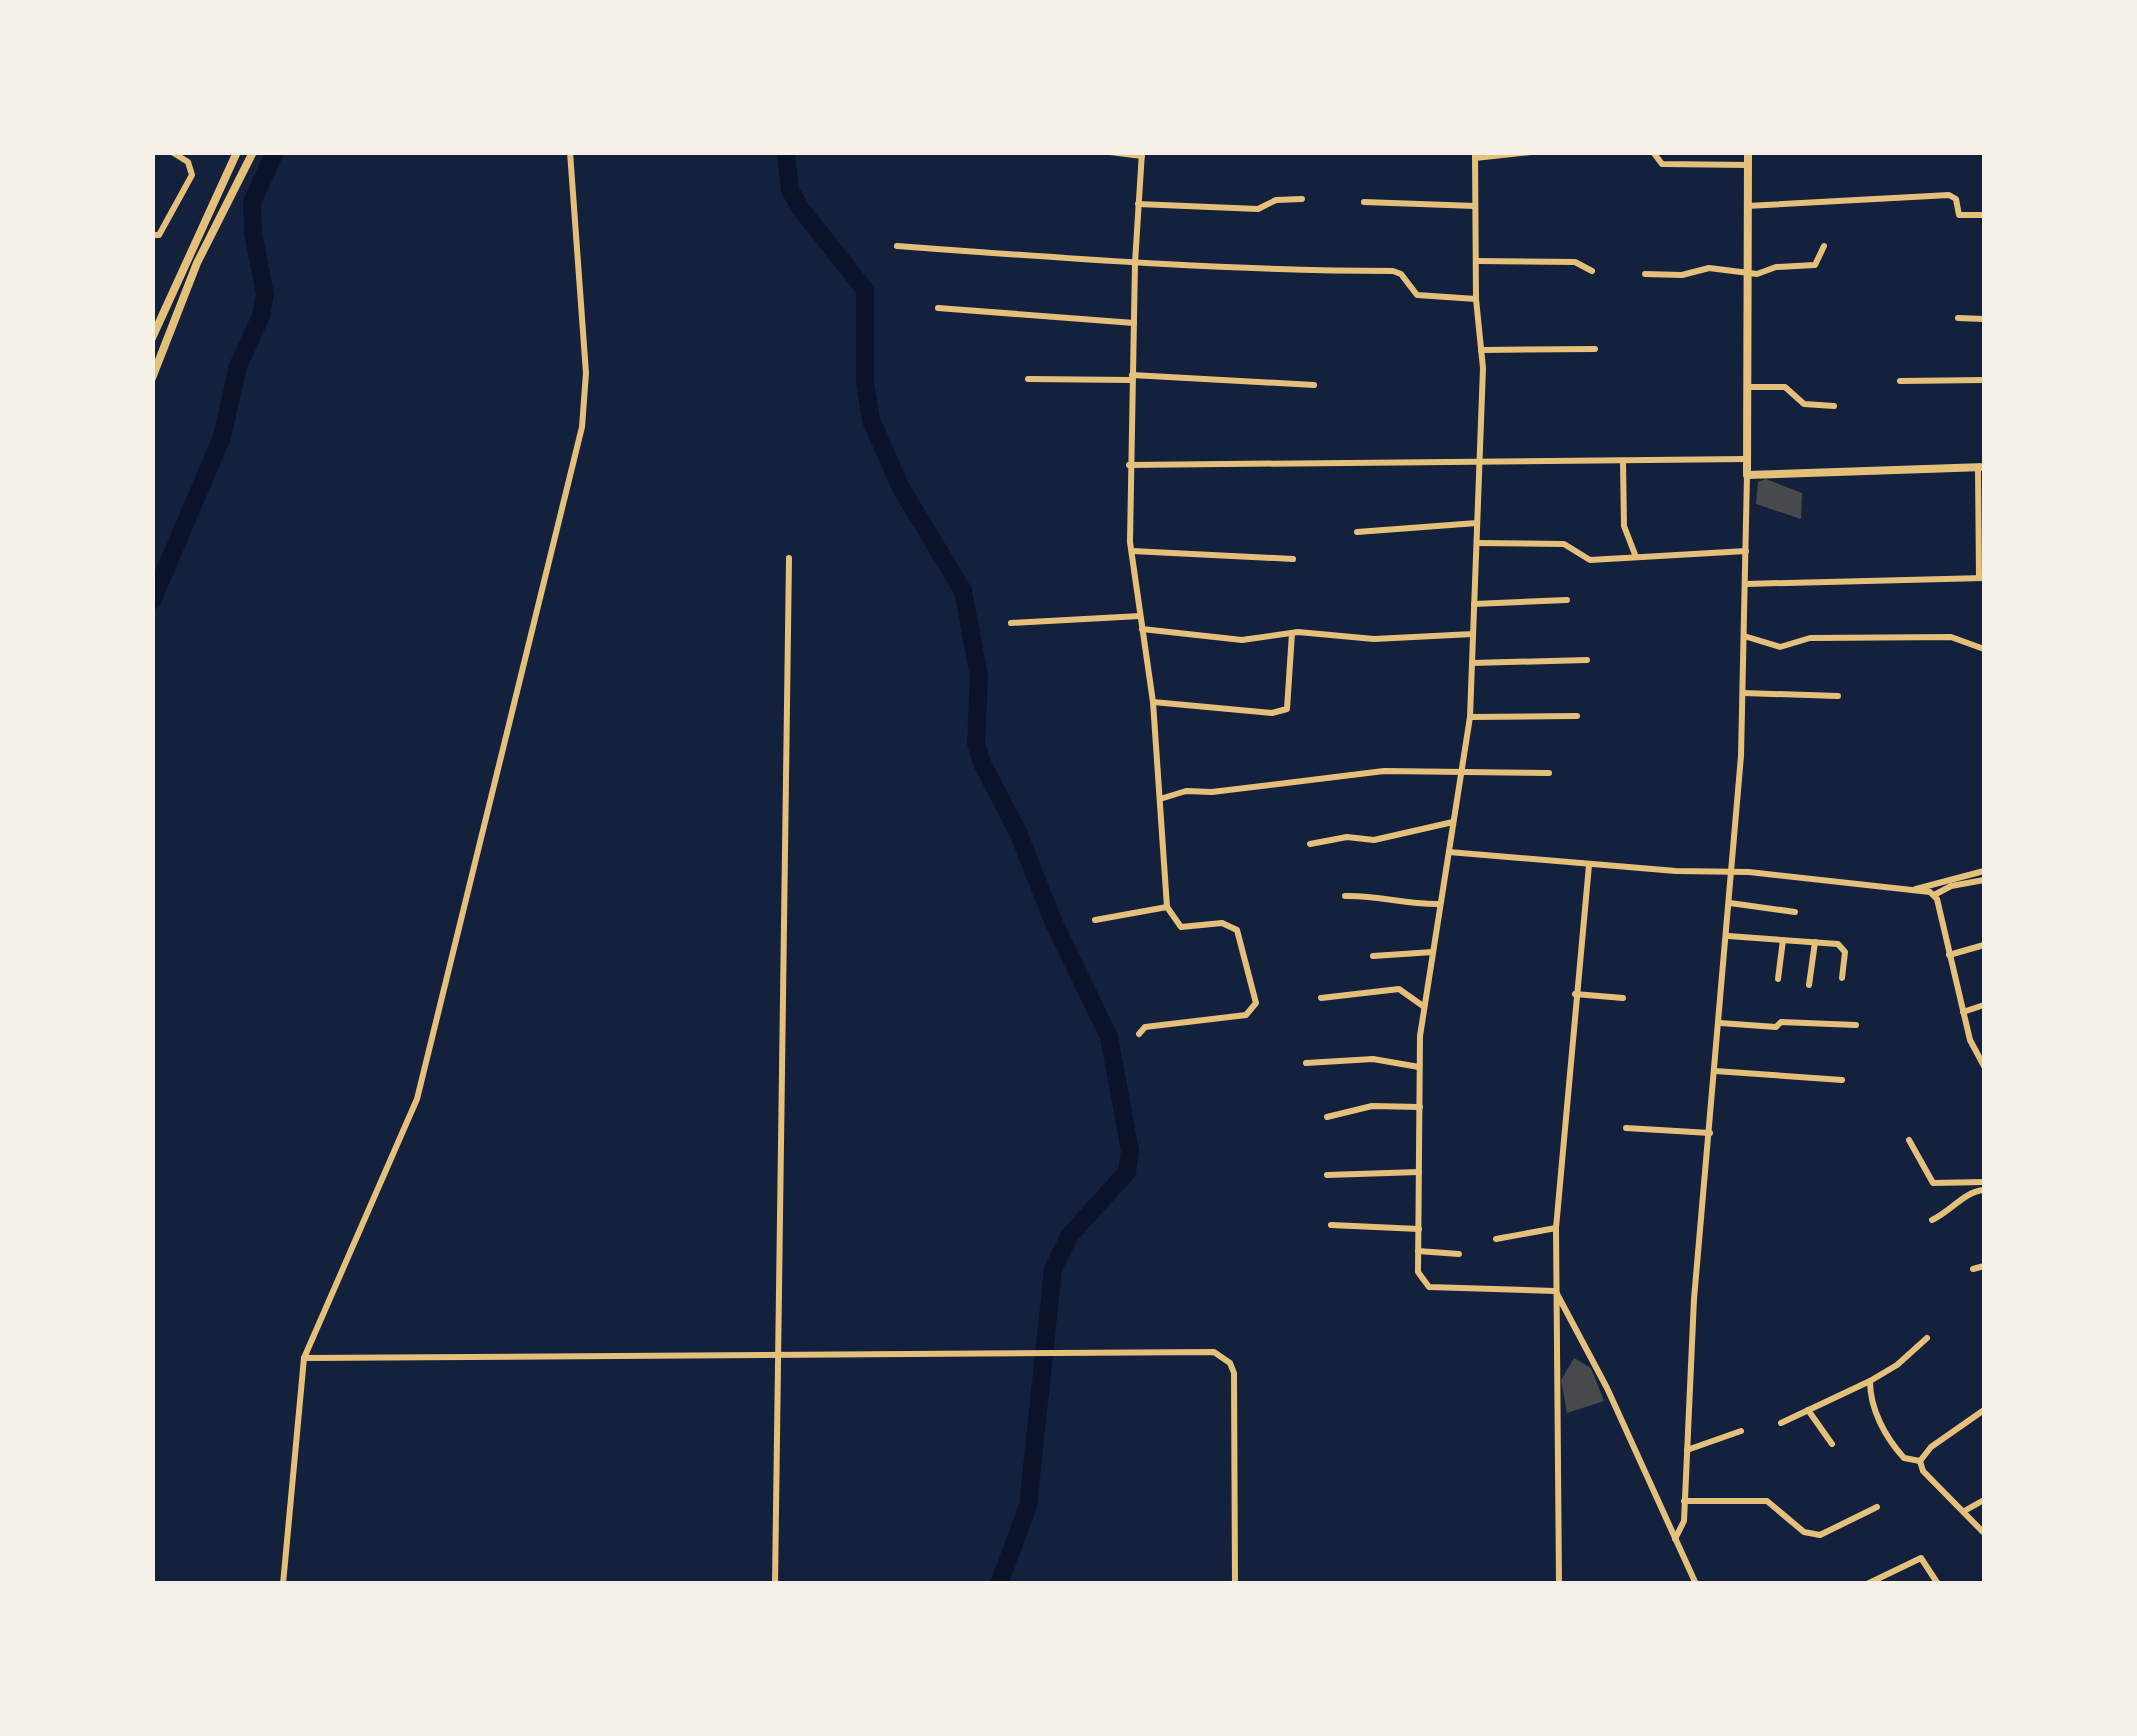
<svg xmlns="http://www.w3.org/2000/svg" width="2137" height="1736" viewBox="0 0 2137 1736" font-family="Cabin,sans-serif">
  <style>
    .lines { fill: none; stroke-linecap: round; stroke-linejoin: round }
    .river { stroke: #0b132b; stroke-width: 18 }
    .building { fill: #48494c }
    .minor { stroke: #e5c07b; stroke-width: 6 }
    .tertiary { stroke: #e5c07b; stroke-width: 8 }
  </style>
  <rect width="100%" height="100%" fill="#14213d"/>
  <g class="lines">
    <g class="river">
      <polyline points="786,152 790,190 801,209 865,290 865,383 871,420 901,488 963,591 979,676 976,743 982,763 1018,832 1053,921 1109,1037 1130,1151 1127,1172 1070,1235 1053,1269 1028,1506 999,1584"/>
      <polyline points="152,601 222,437 238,366 261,316 265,294 253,233 252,202 275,152"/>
    </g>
  </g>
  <g class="building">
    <polygon points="1766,479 1802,493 1801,519 1756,504 1758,482"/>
    <polygon points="1574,1358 1591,1368 1604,1401 1567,1413 1561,1380"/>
  </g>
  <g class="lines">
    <g class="minor">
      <polyline points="1110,152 1142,156"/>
      <polyline points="1475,152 1476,299 1483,368 1470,717 1420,1036 1418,1272 1429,1287 1555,1291"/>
      <polyline points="1653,152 1662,164 1748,165"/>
      <polyline points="1475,158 1531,152"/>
      <polyline points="1364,202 1475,206"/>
      <polyline points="1138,204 1258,209 1276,200 1302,199"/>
      <polyline points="1747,206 1949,195 1956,199 1959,215 1984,215"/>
      <polyline points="152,235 159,235 192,175 188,162 172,152"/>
      <path d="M 897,246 C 1063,258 1227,271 1393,271 L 1401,274 L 1417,295 L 1476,299"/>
      <polyline points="1476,261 1575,262 1592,271"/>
      <polyline points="1645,274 1682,275 1709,268 1757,274 1776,267 1815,265 1824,246"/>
      <polyline points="938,308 1134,323"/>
      <polyline points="1958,318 1984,319"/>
      <polyline points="1481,350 1595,349"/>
      <polyline points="1132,375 1314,385"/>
      <polyline points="1028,379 1132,380"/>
      <polyline points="1900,381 1984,380"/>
      <polyline points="1747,387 1785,387 1804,404 1834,406"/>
      <polyline points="1623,462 1624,526 1636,557"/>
      <polyline points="1129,465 1747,459"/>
      <polyline points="1978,467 1979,578"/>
      <polyline points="1357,532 1477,523"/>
      <polyline points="1477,543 1564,544 1590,560 1746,551"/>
      <polyline points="1132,551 1293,559"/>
      <polyline points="1745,584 1984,578"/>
      <polyline points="1474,604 1567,600"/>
      <polyline points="1011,623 1140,616"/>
      <polyline points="1142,629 1242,640 1298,632 1374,639 1473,634"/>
      <polyline points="1744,636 1780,647 1810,638 1951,637 1984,649"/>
      <polyline points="1472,663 1587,660"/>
      <polyline points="1743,693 1838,696"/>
      <polyline points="1153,702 1272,713 1287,709 1292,633"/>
      <polyline points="1470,717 1577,716"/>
      <polyline points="1160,799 1186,791 1212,792 1384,771 1549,773"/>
      <polyline points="1310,844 1347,837 1374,840 1453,822"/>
      <polyline points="1449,852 1676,871 1749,872 1930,892 1937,899 1970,1040 1984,1066"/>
      <polyline points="1916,889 1984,871"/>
      <polyline points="1934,895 1951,886 1984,880"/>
      <path d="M 1345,896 C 1379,895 1406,905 1440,904"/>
      <polyline points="1730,903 1795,912"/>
      <polyline points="1095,920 1167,907"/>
      <polyline points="1728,936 1838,944 1845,952 1842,978"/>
      <polyline points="1949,955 1984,945"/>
      <polyline points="1373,956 1433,952"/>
      <polyline points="1778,979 1783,940"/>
      <polyline points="1809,985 1815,942"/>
      <polyline points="1575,994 1623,998"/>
      <polyline points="1321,998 1399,989 1423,1006"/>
      <polyline points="1963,1012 1984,1005"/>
      <polyline points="1720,1023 1776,1027 1781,1022 1856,1025"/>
      <polyline points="1139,1034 1145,1027 1246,1015 1256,1003 1237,930 1222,923 1181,927 1167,907 1153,702 1130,542 1135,263 1142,152"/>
      <polyline points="1306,1063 1373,1059 1419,1067"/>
      <polyline points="1715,1071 1842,1080"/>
      <polyline points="1327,1117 1372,1106 1420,1107"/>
      <polyline points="1626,1128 1710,1133"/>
      <polyline points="1909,1140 1933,1183 1984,1182"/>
      <polyline points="1327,1175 1419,1172"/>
      <path d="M 1932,1220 C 1951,1211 1965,1191 1984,1190"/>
      <polyline points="1331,1225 1419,1229"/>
      <polyline points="1496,1239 1556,1228"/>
      <polyline points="1418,1251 1459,1254"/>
      <polyline points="1973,1269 1984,1266"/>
      <polyline points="1556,1292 1607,1388 1696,1584"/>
      <polyline points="304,1358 1214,1352 1230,1363 1234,1373 1235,1584"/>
      <polyline points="1870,1381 1897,1365 1927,1338"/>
      <polyline points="1808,1410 1832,1444"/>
      <polyline points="1984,1410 1931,1447 1920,1461 1923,1471 1984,1533"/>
      <path d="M 1781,1423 L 1870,1381 C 1870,1409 1885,1437 1904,1458 L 1920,1461"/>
      <polyline points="1687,1450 1741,1431"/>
      <polyline points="1684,1501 1767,1501 1804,1532 1820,1535 1877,1507"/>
      <polyline points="1966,1510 1984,1500"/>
      <polyline points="1675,1539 1684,1521 1694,1299 1741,756 1747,475"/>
      <polyline points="283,1584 304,1358 417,1099 582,427 586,373 570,152"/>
      <polyline points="775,1584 789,558"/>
      <polyline points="1559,1584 1556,1228 1589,865"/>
      <polyline points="1867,1584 1921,1558 1938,1584"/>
    </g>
    <g class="tertiary">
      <polyline points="1748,152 1747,475 1984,467"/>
      <polyline points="152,338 237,152"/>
      <polyline points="152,378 197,263 253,152"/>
    </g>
  </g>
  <rect width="2137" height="1736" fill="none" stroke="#f6f1e7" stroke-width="310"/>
</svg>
